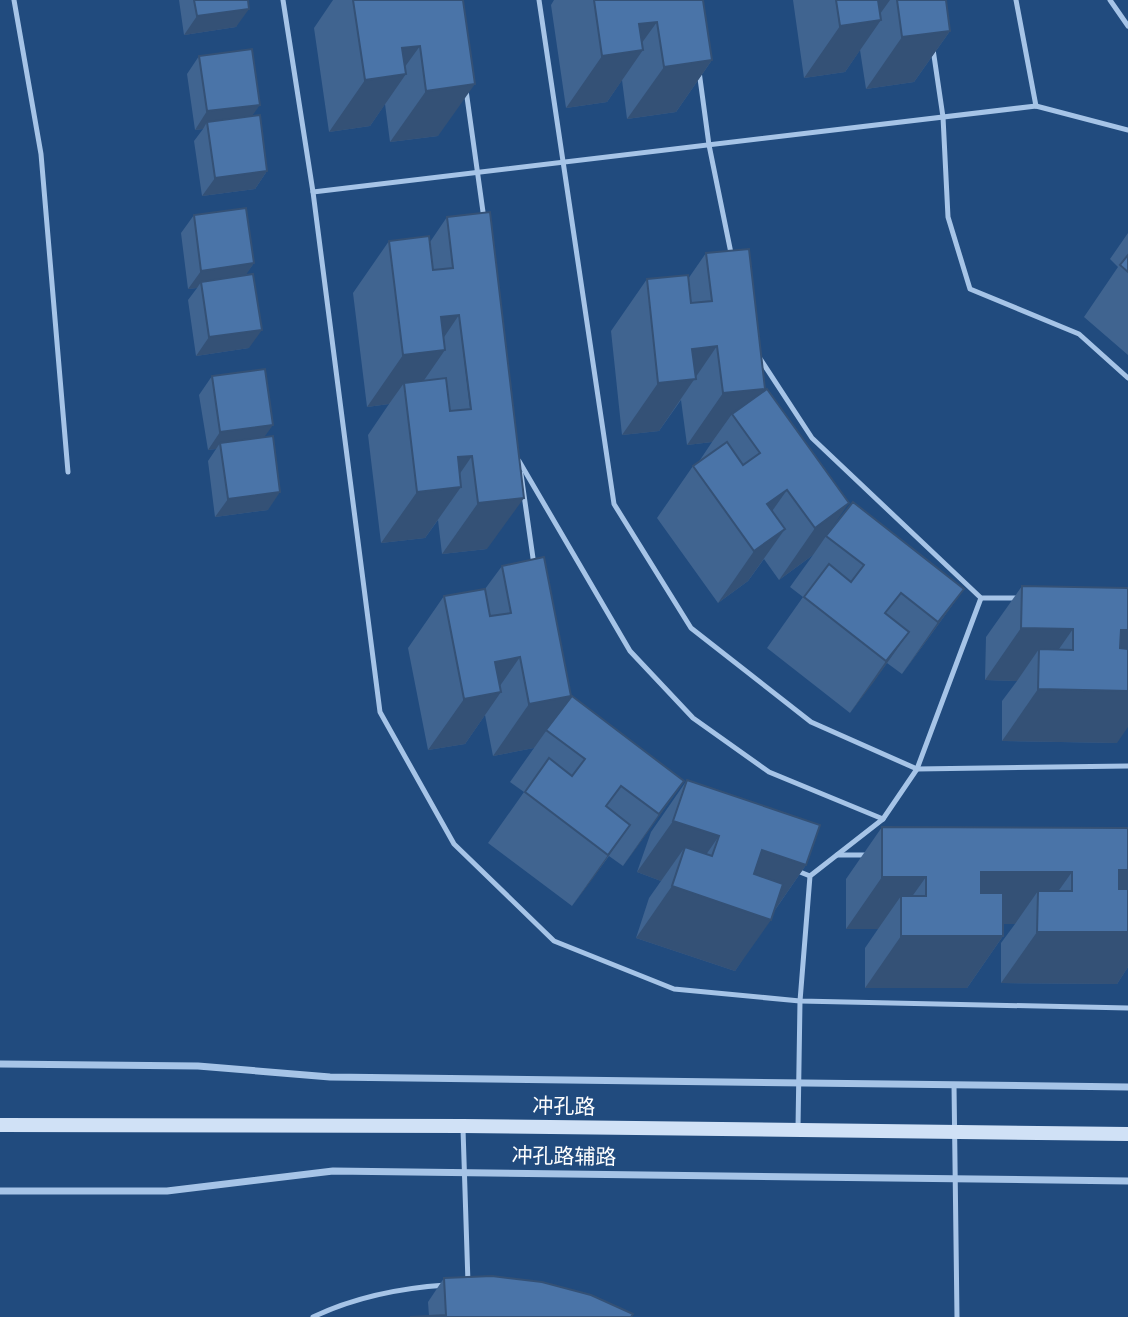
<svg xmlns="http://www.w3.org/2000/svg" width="1128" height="1317" viewBox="0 0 1128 1317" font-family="Rubik,'Noto Sans SC',sans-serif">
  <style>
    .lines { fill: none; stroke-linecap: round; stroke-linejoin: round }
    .service { stroke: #a6c4e7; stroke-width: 5 }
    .minor { stroke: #a6c4e7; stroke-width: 7 }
    .secondary { stroke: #d0e1f6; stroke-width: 14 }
    .wall { fill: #406490 }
    .shaded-wall { fill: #345176 }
    .building { fill: #4a74a8; stroke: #345176; stroke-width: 2 }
    .labels { text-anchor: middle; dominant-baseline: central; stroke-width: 5; stroke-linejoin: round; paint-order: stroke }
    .street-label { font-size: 21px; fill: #fff; stroke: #214b7e }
  </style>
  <rect width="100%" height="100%" fill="#214b7e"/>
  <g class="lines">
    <g class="service">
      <polyline points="14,0 41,154 68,472"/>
      <polyline points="283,0 313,192 380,712 454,844 554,941 674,989 800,1001 1128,1008"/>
      <polyline points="539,0 614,504 691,628 811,722 917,769 1128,766"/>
      <polyline points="1016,0 1036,106"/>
      <polyline points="1110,0 1128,26"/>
      <polyline points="933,49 943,117 948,217 970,289 1079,334 1128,378"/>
      <polyline points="699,71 709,145 732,258"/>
      <polyline points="466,90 484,219"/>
      <polyline points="313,192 1036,106 1128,130"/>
      <polyline points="759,357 812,438 981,598 1020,598"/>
      <polyline points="519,461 630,651 693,718 769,772 883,819"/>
      <polyline points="521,474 534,565"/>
      <polyline points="837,855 868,855"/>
      <polyline points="795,870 810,876"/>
      <polyline points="954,1085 957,1317"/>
      <polyline points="798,1128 800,1001 810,876 883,819 917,769 981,598"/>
      <polyline points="463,1129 468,1283"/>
      <path d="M 313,1317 C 355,1297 400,1288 446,1285"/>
    </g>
    <g class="minor">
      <polyline points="0,1064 198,1066 330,1077 1128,1087"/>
      <polyline points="0,1191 167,1191 333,1171 1128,1181"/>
    </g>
    <polyline class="secondary" points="0,1125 463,1126 1128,1134"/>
  </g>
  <g class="wall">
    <polygon points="179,0 248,0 236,27 184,35"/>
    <polygon points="333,0 463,0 438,136 390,142 385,104 370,126 329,132 314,28"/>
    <polygon points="554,0 703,0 712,60 676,112 627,119 622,80 607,102 566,108 551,5"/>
    <polygon points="793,0 946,0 950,31 914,82 866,89 860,50 845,72 804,78"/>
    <polygon points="199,56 251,116 267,171 255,189 202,196 194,141 203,129 195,130 187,74"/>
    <polygon points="194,215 254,263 245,275 249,348 196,356 188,300 197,288 188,289 181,233"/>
    <polygon points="447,217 487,549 442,554 438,520 425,538 381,543 368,435 389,404 367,407 353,293 389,241 430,242"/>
    <polygon points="1128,233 1128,355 1084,317 1118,267 1110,259"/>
    <polygon points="706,253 762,392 830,531 964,589 927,640 902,674 887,663 850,713 767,648 803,597 790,587 813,555 779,580 764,559 748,581 718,603 657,518 693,466 698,463 712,442 687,445 681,400 659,431 622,435 611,331 647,279 688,279"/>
    <polygon points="212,376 264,437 268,510 215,517 208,461 216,449 208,450 199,395"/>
    <polygon points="502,566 571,696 551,723 684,781 623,866 609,856 572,906 488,843 524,792 510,782 534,748 493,756 485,715 465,744 428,750 408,648 444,596 485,589"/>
    <polygon points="1022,586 1128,588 1117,743 1002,741 1002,701 1017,681 985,680 986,637"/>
    <polygon points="687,780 806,865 773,913 735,971 636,938 649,898 661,881 637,872 651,832"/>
    <polygon points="882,827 1128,828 1128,967 1117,984 1001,983 1001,943 1015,924 1003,924 1003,936 967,988 865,988 865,948 878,929 846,929 846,879"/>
    <polygon points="444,1278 631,1317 429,1316 428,1302"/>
  </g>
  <g class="shaded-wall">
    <polygon points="873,0 890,0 875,21 881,20 845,72 804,78 840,26"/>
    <polygon points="249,9 236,27 184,35 197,16"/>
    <polygon points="657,22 636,51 643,50 607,102 566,108 602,56 639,24"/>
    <polygon points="950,31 914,82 866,89 902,37"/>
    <polygon points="420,46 399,75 406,74 370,126 329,132 365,80 402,48"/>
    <polygon points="712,60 676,112 627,119 664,67"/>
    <polygon points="475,84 438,136 390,142 426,91"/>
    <polygon points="260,105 247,123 207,122 203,129 195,130 207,111"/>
    <polygon points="267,171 255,189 202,196 215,178"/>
    <polygon points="254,263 241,282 201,282 197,288 188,289 201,271"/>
    <polygon points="459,315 434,352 445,350 409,402 404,383 389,404 367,407 403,355 441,317"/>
    <polygon points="262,330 249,348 196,356 209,337"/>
    <polygon points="717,346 659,431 622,435 658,383 692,349"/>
    <polygon points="765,389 740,425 732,414 712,442 687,445 723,393"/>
    <polygon points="273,425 260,443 220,443 216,449 208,450 220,432"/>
    <polygon points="472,456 450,488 461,487 425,538 381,543 417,492 458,457"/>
    <polygon points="787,490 751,541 767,504"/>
    <polygon points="280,492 268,510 215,517 228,499"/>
    <polygon points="524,498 487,549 442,554 478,503"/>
    <polygon points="849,503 813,555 779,580 815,528"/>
    <polygon points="785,529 748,581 718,603 754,551"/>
    <polygon points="964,589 927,640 902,674 938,622"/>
    <polygon points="1021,628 1073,629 1038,679 1039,649 1017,681 985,680"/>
    <polygon points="1121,630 1128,630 1128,682 1084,681"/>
    <polygon points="909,632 873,683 850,713 886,661"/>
    <polygon points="520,657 495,693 501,692 465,744 428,750 464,699 495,662"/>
    <polygon points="1038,689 1128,691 1128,727 1117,743 1002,741"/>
    <polygon points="571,696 534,748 493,756 529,704"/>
    <polygon points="684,781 648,832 623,866 659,814"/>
    <polygon points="673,821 719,836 683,888 685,847 661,881 637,872"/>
    <polygon points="630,825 594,877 572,906 608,855"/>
    <polygon points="762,850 806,865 770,917 726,902"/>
    <polygon points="1119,870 1128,870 1128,922 1083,922"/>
    <polygon points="981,872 1072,872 1037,921 1038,891 1015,924 944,924"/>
    <polygon points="882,877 926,877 901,912 901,896 878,929 846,929"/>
    <polygon points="672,886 771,920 735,971 636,938"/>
    <polygon points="1037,932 1128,932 1128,967 1117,984 1001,983"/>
    <polygon points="901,936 1003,936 967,988 865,988"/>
  </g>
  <g class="building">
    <polygon points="194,0 248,0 249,9 197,16"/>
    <polygon points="353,0 463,0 475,84 426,91 420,46 402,48 406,74 365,80"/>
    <polygon points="594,0 703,0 712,60 664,67 657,22 639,24 643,50 602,56"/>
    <polygon points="836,0 878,0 881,20 840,26"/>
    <polygon points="897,0 946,0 950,31 902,37"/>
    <polygon points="252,49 260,105 207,111 199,56"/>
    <polygon points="260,115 267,171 215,178 207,122"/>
    <polygon points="246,208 254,263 201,271 194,215"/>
    <polygon points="490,212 524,498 478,503 472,456 458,457 461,487 417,492 404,383 446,378 450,411 471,409 459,315 441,317 445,350 403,355 389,241 429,236 433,270 453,268 447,217"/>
    <polygon points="749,249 765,389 723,393 717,346 692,349 696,379 658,383 647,279 688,275 691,303 712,301 706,253"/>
    <polygon points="1128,255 1128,272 1120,265"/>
    <polygon points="253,274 262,330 209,337 201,282"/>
    <polygon points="265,369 273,425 220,432 212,376"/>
    <polygon points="767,389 849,503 815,528 787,490 767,504 785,529 754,551 693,466 727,442 743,465 760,453 732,414"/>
    <polygon points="273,436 280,492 228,499 220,443"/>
    <polygon points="853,502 964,589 938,622 901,593 885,613 909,632 886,661 804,597 829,564 851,582 864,565 826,536"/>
    <polygon points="544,557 571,696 529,704 520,657 495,662 501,692 464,699 444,596 485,589 490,616 511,613 502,566"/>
    <polygon points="1022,586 1128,588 1128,630 1121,630 1120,648 1128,649 1128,691 1038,689 1039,649 1073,650 1073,629 1021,628"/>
    <polygon points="572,696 684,781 659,814 621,786 606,806 630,825 608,855 525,792 549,758 572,776 585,759 546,730"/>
    <polygon points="687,780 820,825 806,865 762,850 754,874 783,884 771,920 672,886 685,847 712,856 719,836 673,821"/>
    <polygon points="882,827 1128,828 1128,870 1119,870 1119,889 1128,889 1128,932 1037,932 1038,891 1072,891 1072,872 981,872 981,893 1003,893 1003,936 901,936 901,896 926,896 926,877 882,877"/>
    <polygon points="492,1276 542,1282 591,1295 633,1314 631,1317 410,1317 446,1315 444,1278"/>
  </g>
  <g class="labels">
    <g class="street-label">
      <text transform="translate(564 1106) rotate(1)">冲孔路</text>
      <text transform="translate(564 1156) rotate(1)">冲孔路辅路</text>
    </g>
  </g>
</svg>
